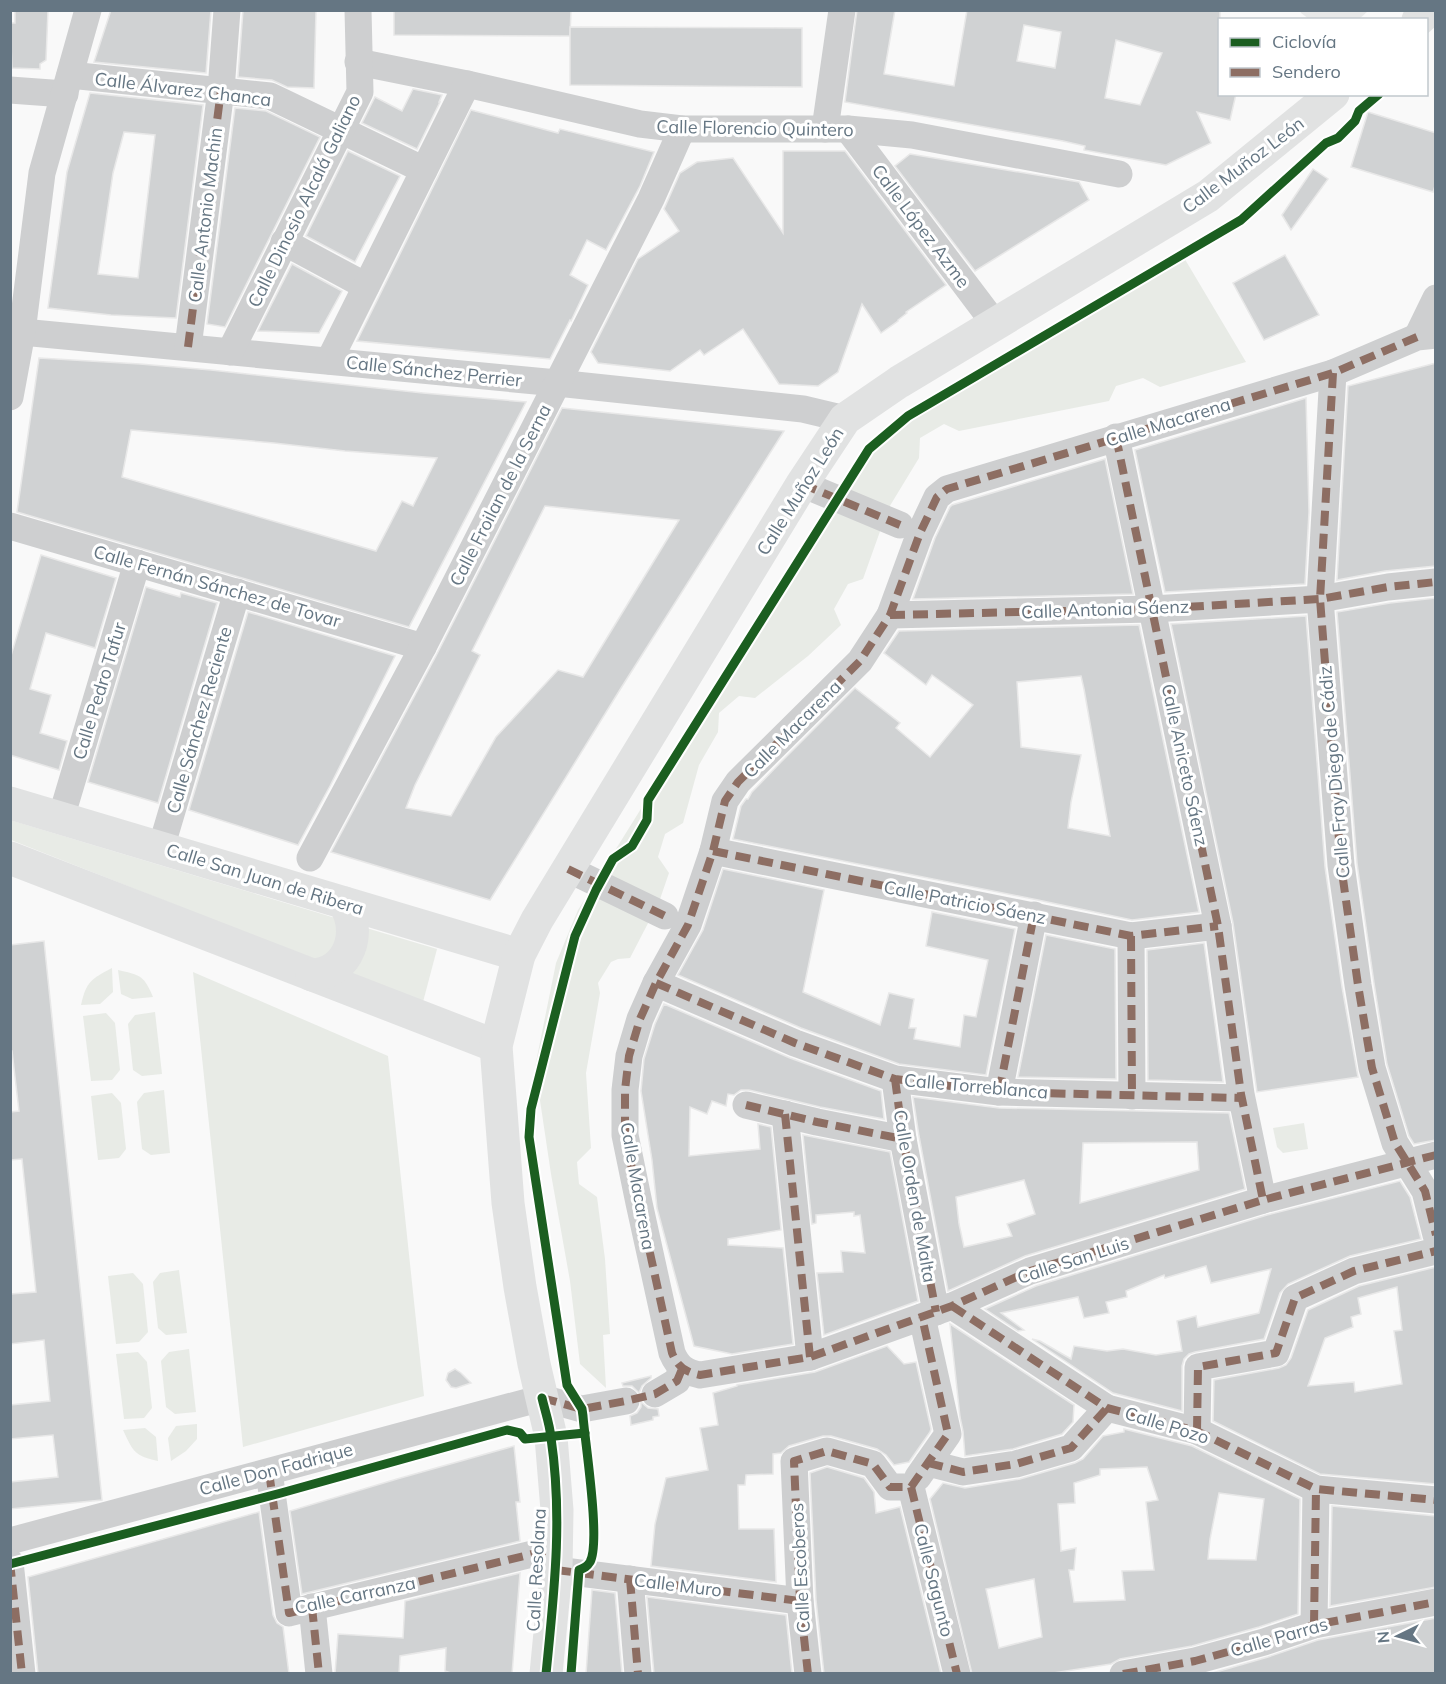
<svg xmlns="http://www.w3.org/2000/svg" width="1446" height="1684" viewBox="0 0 1446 1684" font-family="Mulish,sans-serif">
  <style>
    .built { fill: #e8e9e9 }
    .green { fill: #e8ebe6 }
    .building { fill: #d0d2d3; stroke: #e8e8e8; stroke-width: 1.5; fill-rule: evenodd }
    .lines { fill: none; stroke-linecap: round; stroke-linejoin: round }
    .minor { stroke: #cecfd0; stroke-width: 27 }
    .major { stroke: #e1e2e2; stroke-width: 33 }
    .quiet { stroke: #8d6e63; stroke-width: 8; stroke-dasharray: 15 8; stroke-linecap: butt }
    .cycleway-casing { stroke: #fff; stroke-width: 13 }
    .cycleway { stroke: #1b5e20; stroke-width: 9 }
    .labels { text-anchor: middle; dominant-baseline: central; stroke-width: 6; stroke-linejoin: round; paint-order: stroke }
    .street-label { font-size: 18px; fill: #657683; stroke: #fff }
  </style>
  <rect width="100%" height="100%" fill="#f9f9f9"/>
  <polygon class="built" points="1300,11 1300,10 1368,11 1358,20 1309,19 1301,13"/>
  <g class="green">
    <polygon points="1183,256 1246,362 1160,387 1143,378 1116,386 1109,401 959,431 944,424 920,438 919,458 888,509 863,579 848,584 834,609 841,625 808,656 755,698 739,696 719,713 718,732 699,765 683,823 665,834 658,857 669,873 659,902 630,958 618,959 611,962 598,983 600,993 586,1073 591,1148 577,1162 579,1184 597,1197 605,1259 610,1334 603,1335 606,1388 580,1364 570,1281 551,1174 535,1067 556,963 578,910 866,447 894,422 925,401 1036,340"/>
    <polygon points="10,820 342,920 345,924 325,964 11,840"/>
    <polygon points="363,927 437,949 423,1002 348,973"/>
    <path d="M 112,968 L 113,992 L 100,1004 L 81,1005 C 86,982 91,979 112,968 Z"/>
    <path d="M 118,970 C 141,975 144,976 153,997 L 132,999 L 121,994 Z"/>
    <polygon points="193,972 388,1056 424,1396 243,1447"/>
    <polygon points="155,1012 162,1074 142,1076 133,1070 128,1024 135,1015"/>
    <polygon points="106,1013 115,1023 120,1070 112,1080 91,1081 83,1016"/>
    <polygon points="164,1090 170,1153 151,1155 142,1149 137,1102 144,1093"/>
    <polygon points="112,1093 121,1103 126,1149 119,1158 98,1160 91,1096"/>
    <polygon points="1304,1123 1308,1149 1283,1153 1277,1147 1273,1128"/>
    <polygon points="179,1270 187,1333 166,1335 158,1328 153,1282 160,1273"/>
    <polygon points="133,1273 143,1284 148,1332 139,1342 116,1344 108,1276"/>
    <polygon points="189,1349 196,1412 175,1414 166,1407 161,1361 169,1352"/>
    <polygon points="138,1352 147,1362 152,1408 144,1418 124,1419 116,1354"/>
    <polygon points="197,1424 197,1439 186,1451 171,1461 168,1438 176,1426"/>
    <path d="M 145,1428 L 156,1437 L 158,1461 C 134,1456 133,1451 123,1430 Z"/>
  </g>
  <g class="building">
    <polygon points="15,10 48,10 46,60 40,64 40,69 12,68 10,23 15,23"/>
    <polygon points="111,10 211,10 206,73 94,62"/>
    <polygon points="243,10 316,10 314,88 287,87 272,80 238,77"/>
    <polygon points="394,10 571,10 570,36 394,35"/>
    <path d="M 857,10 L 895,10 L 884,74 L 954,86 L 967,10 L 1220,10 L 1220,94 L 1236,94 L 1230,120 L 1197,112 L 1211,143 L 1166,165 L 1084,150 L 1085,146 L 1063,141 L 845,102 ZM 1024,25 L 1061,32 L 1055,68 L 1017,61 ZM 1116,40 L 1162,53 L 1140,105 L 1105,98 Z"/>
    <polygon points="570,27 802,28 802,87 570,85"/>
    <polygon points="413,89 442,95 439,102 440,102 417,149 362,123 375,97 402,111"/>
    <path d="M 90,93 L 203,105 L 176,318 L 111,315 L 48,308 L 67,172 ZM 124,132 L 155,135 L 138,278 L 98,274 L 113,173 Z"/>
    <polygon points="235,108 266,111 320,137 225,327 207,324"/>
    <polygon points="471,110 558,133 560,129 654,152 640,186 606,250 587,240 570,275 588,285 571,321 570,320 550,359 357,341"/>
    <polygon points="1368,112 1436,133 1436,183 1433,192 1351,167"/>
    <polygon points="348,151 400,176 355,262 306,236"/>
    <polygon points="783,151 845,151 946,285 906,312 907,313 898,320 898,321 881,333 862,304 838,372 818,386 779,384 743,329 704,355 700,350 670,371 598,363 591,352 638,259 679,231 664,209 680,173 697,162 733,158 783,233"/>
    <polygon points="910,154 1079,182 1089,200 975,271 895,166"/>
    <polygon points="1313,169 1328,179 1291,230 1282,215"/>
    <polygon points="1285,255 1319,315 1264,340 1233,283"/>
    <polygon points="292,264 342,291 319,333 258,331"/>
    <path d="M 39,358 L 140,364 L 211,370 L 423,393 L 526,402 L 409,627 L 17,512 ZM 131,430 L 274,443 L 345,451 L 437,458 L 413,506 L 402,501 L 376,551 L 122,477 Z"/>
    <polygon points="1436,363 1436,566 1385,571 1337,580 1348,386"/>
    <polygon points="1306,398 1309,512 1305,584 1165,592 1135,450"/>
    <path d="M 562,408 L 784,431 L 621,688 L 490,900 L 331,852 L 437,654 ZM 545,506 L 679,520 L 583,677 L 558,670 L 496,737 L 451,816 L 406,808 L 415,785 L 480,655 L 472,651 Z"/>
    <polygon points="1105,459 1133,594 913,599 935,538 950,507 952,505"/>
    <polygon points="41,555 116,578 95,648 46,633 30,689 51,695 40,733 67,741 59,770 10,755 10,659"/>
    <polygon points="146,587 180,597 181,593 217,603 158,803 88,782"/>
    <polygon points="1436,598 1436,1140 1414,1144 1409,1136 1387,1064 1374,983 1357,863 1337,612 1390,603"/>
    <polygon points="248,612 395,656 330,786 298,845 189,810"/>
    <polygon points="1306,616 1325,867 1342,987 1358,1077 1257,1092 1233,923 1171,624"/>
    <path d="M 1139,625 L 1199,912 L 1132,920 L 1038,900 L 733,839 L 741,806 L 746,799 L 748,799 L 752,792 L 781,762 L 855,688 L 900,723 L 896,728 L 930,757 L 973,705 L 932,675 L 926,685 L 884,653 L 899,631 ZM 1081,676 L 1084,689 L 1110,836 L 1068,828 L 1071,802 L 1081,755 L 1021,747 L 1017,682 Z"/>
    <polygon points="723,869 824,890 803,992 880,1025 889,993 914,999 909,1028 916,1028 914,1039 960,1047 964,1015 976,1017 988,960 926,946 932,912 1015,929 986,1075 899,1064 801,1028 678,975 703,930"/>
    <polygon points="1046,935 1115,949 1116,1079 1018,1077"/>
    <polygon points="44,941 102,1500 10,1509 10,1482 58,1477 53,1435 10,1439 10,1405 50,1401 44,1340 10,1344 10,1294 36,1292 22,1159 10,1160 10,1112 19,1111 12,1051 10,1051 10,945"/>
    <polygon points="1204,943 1223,1082 1148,1080 1147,950"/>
    <polygon points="664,1004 790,1058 881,1091 884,1119 820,1107 749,1090 741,1090 734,1095 728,1094 726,1106 712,1101 707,1114 690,1107 689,1156 760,1149 758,1124 771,1127 781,1230 728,1239 728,1245 783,1248 793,1344 732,1354 694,1346 657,1208 652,1160 641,1091 644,1059 655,1024"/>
    <path d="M 913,1097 L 999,1108 L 1229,1113 L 1245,1189 L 1025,1256 L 948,1291 L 919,1136 ZM 1197,1142 L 1199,1170 L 1080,1203 L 1083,1143 ZM 1024,1180 L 1035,1214 L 1007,1224 L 1012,1236 L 964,1247 L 959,1224 L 956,1197 Z"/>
    <polygon points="803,1135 890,1152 918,1301 824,1335 817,1273 843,1272 841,1251 865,1253 860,1215 854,1216 854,1212 816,1215 816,1223 812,1224"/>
    <polygon points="1400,1181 1410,1197 1421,1239 1350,1256 1288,1284 1280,1293 1264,1339 1195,1352 1189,1354 1184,1359 1182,1366 1182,1411 1113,1393 1032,1339 1040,1341 1071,1359 1074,1346 1107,1351 1123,1349 1156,1355 1182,1351 1177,1321 1196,1316 1198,1327 1259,1313 1271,1269 1211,1283 1206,1266 1165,1278 1164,1275 1126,1291 1127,1297 1106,1302 1109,1313 1084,1318 1078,1297 1001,1313 1024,1330 1018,1331 985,1309 1036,1286 1267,1215"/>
    <path d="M 1436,1267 L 1436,1484 L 1320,1474 L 1213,1421 L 1214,1380 L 1279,1368 L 1286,1365 L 1291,1358 L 1308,1310 L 1359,1286 ZM 1397,1287 L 1402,1330 L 1394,1331 L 1402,1384 L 1355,1392 L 1354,1382 L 1308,1386 L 1325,1338 L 1353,1327 L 1351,1317 L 1361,1314 L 1358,1298 Z"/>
    <polygon points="950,1324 1074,1405 1073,1422 1062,1434 1013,1449 965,1456 963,1431 960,1417"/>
    <polygon points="887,1346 904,1364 916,1362 931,1429 930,1432 909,1462 894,1465 886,1455 877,1449 831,1436 823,1436 789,1446 781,1453 773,1454 773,1474 746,1475 745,1485 738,1485 739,1529 774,1529 776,1582 651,1566 655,1524 666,1478 708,1470 700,1428 718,1425 713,1393 737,1386 737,1385 815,1372"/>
    <polygon points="455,1369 461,1373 471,1383 456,1388 451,1387 446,1380 448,1373"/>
    <polygon points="651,1376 651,1378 642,1386 639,1393 632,1386 623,1386 622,1383"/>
    <polygon points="641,1402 648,1408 658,1409 659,1416 653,1417 653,1420 631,1425 630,1416 637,1413 641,1407"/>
    <path d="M 1124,1429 L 1192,1446 L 1300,1499 L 1298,1614 L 1259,1627 L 1192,1646 L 1120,1659 L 1111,1664 L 1047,1674 L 972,1674 L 930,1499 L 943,1483 L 965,1488 L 1020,1479 L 1075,1463 L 1083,1459 L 1103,1436 L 1124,1432 ZM 1147,1467 L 1158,1500 L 1146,1502 L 1154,1570 L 1122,1571 L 1125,1600 L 1074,1602 L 1069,1570 L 1074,1570 L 1076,1548 L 1061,1551 L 1058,1504 L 1075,1503 L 1074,1483 L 1100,1475 L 1100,1469 ZM 1219,1493 L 1264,1499 L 1256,1560 L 1208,1559 L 1210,1539 ZM 1034,1579 L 1042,1637 L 999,1648 L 986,1589 Z"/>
    <polygon points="514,1446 520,1502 516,1502 520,1541 302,1594 290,1511 397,1479"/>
    <polygon points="827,1467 864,1478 874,1492 876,1513 900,1507 941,1674 824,1674 816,1600 810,1473"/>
    <polygon points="1332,1506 1436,1516 1436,1587 1330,1606"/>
    <polygon points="259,1512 273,1615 277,1623 283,1627 289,1674 38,1674 28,1577"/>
    <polygon points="520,1573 512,1674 454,1674 445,1671 446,1648 400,1656 399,1674 335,1674 338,1634 403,1638 405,1601"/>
    <polygon points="592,1590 615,1593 622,1674 586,1674"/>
    <polygon points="647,1597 786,1615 792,1674 654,1674"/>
    <polygon points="1436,1618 1436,1674 1209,1674 1268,1657 1318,1640"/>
  </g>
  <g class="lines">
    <g class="minor">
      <polyline points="358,62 467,84 640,124 682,129 848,129 912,135 1119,174"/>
      <polyline points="70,75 270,96 424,170"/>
      <polyline points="10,90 65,94"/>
      <polyline points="825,129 842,10"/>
      <polyline points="848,129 995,324"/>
      <polyline points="284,242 366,286"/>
      <polyline points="22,332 557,383 803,409 845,419"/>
      <path d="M 1436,335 L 1417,337 L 1333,373 L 947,489 L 937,497 L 920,533 L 890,615 L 860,661 L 738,782 L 725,801 L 713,851 L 688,925 L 656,983 L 640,1019 L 629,1056 L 625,1090 L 625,1135 L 639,1203 L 672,1353 C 678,1367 685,1372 700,1375 L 810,1357 L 952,1306 L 1030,1271 L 1263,1200 L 1436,1155"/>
      <polyline points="1417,337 1436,298"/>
      <polyline points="188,347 221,90 227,10"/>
      <polyline points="230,352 360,92 358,10"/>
      <polyline points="329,361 467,84"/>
      <polyline points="1333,373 1320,599 1341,865 1358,985 1372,1068 1395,1143 1425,1191 1436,1235"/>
      <polyline points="10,397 22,332 42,173 88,10"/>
      <polyline points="1116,437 1218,926 1241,1094 1263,1200"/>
      <polyline points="802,484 900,525"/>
      <polyline points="10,526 423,647"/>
      <polyline points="890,615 1152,609 1320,599 1388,587 1436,582"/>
      <polyline points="61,818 137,563"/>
      <polyline points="161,848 237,592"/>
      <polyline points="713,851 1131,936 1218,926"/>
      <polyline points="310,858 423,647 651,199 682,129"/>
      <polyline points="568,869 665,916"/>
      <polyline points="1131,936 1132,1096"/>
      <polyline points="656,983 795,1043 895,1079 999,1092 1241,1098"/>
      <polyline points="895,1079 903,1139 936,1312"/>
      <polyline points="999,1092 1034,915"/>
      <polyline points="746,1105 817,1122 903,1139"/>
      <polyline points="785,1114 810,1357"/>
      <polyline points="952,1306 1107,1408 1197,1431 1316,1489 1436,1500"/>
      <polyline points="655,1394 677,1381 682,1369"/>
      <polyline points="1197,1431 1198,1367 1276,1353 1295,1298 1354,1271 1436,1251"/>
      <polyline points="928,1463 963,1472 1016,1464 1071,1448 1107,1408"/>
      <polyline points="269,1472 289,1613 557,1548"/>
      <polyline points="918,1477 948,1434 922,1317"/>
      <polyline points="911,1487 957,1674"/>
      <polyline points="10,1541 542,1398 582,1409 626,1401"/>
      <polyline points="10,1562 22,1674"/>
      <polyline points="556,1570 800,1601"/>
      <polyline points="630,1579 638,1674"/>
      <polyline points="312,1607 319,1674"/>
      <polyline points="1314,1625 1316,1489"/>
      <polyline points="808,1674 800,1601 794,1461 827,1451 873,1464 890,1487 911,1487"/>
      <polyline points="1123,1674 1195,1661 1264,1642 1314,1625 1436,1602"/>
    </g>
    <g class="major">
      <polyline points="1418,20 1429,10"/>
      <polyline points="10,803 519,955"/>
      <polyline points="10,858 496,1046"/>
      <path d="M 312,975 C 349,973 363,932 344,903"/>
      <polyline points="546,1674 556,1570 557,1510 551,1437 534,1364 520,1287 508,1203 496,1046 519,955 537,920 568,869 802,484 845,419 899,382 1208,196 1333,94"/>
    </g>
    <g class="quiet">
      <path d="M 1417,337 L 1333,373 L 947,489 L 937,497 L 920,533 L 890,615 L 860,661 L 738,782 L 725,801 L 713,851 L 688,925 L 656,983 L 640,1019 L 629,1056 L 625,1090 L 625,1135 L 639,1203 L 672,1353 C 678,1367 685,1372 700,1375 L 810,1357 L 952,1306 L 1030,1271 L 1263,1200 L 1436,1155"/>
      <polyline points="188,347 221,90"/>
      <polyline points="1333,373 1320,599 1341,865 1358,985 1372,1068 1395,1143 1425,1191 1436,1235"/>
      <polyline points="1116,437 1218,926 1241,1094 1263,1200"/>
      <polyline points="802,484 900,525"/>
      <polyline points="890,615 1152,609 1320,599 1388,587 1436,582"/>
      <polyline points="713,851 1131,936 1218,926"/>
      <polyline points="568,869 665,916"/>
      <polyline points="1131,936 1132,1096"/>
      <polyline points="656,983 795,1043 895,1079 999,1092 1241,1098"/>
      <polyline points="895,1079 903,1139 936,1312"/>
      <polyline points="999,1092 1034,915"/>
      <polyline points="746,1105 817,1122 903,1139"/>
      <polyline points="785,1114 810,1357"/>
      <polyline points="952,1306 1107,1408 1197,1431 1316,1489 1436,1500"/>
      <polyline points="542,1398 582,1409 626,1401 655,1394 677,1381 682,1369"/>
      <polyline points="1197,1431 1198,1367 1276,1353 1295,1298 1354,1271 1436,1251"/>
      <polyline points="928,1463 963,1472 1016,1464 1071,1448 1107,1408"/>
      <polyline points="269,1472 289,1613 557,1548"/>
      <polyline points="911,1487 957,1674"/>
      <polyline points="911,1487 948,1434 922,1317"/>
      <polyline points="10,1562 22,1674"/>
      <polyline points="556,1570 800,1601"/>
      <polyline points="630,1579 638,1674"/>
      <polyline points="312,1607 319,1674"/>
      <polyline points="1314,1625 1316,1489"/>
      <polyline points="808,1674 800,1601 794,1461 827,1451 873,1464 890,1487 911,1487"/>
      <polyline points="1123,1674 1195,1661 1264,1642 1314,1625 1436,1602"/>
    </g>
    <defs>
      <g id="cycleway">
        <path d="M 542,1398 C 545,1411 550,1425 551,1438 C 563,1519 554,1593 546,1674"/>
        <polyline points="10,1564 281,1493 507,1430 520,1433 525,1439 585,1433"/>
        <path d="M 571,1674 L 579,1570 C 584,1568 587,1567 590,1562 C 601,1542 585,1443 583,1416 L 582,1409 L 567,1385 L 529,1137 L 531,1109 L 575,936 L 596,890 L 613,859 L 632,846 L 647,820 L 648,800 L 869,449 L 908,416 L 1241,220 L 1326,143 L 1338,138 L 1355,121 L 1359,111 L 1379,94"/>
      </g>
    </defs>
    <use href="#cycleway" class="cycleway-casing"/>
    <use href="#cycleway" class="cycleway"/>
  </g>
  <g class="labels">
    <g class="street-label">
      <text transform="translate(183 89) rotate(7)">Calle Álvarez Chanca</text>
      <text transform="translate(755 128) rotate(1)">Calle Florencio Quintero</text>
      <text transform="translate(1243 165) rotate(-37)">Calle Muñoz León</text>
      <text transform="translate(304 201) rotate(-64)">Calle Dinosio Alcalá Galiano</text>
      <text transform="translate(205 215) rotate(-83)">Calle Antonio Machin</text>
      <text transform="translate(921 226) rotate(53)">Calle López Azme</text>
      <text transform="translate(434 371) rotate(6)">Calle Sánchez Perrier</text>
      <text transform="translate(1168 422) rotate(-17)">Calle Macarena</text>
      <text transform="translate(800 491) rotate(-58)">Calle Muñoz León</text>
      <text transform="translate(500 495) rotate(-63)">Calle Froilan de la Serna</text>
      <text transform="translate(217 586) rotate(16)">Calle Fernán Sánchez de Tovar</text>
      <text transform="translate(1105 609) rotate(-2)">Calle Antonia Sáenz</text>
      <text transform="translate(99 691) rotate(-73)">Calle Pedro Tafur</text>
      <text transform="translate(199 720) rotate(-74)">Calle Sánchez Reciente</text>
      <text transform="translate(792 729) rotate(-45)">Calle Macarena</text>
      <text transform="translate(1185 765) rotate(78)">Calle Aniceto Sáenz</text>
      <text transform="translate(1334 772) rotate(-95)">Calle Fray Diego de Cádiz</text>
      <text transform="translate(265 879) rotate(17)">Calle San Juan de Ribera</text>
      <text transform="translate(965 902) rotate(11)">Calle Patricio Sáenz</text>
      <text transform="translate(976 1086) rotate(5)">Calle Torreblanca</text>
      <text transform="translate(638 1186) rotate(80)">Calle Macarena</text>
      <text transform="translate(915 1196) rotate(80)">Calle Orden de Malta</text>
      <text transform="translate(1073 1260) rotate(-18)">Calle San Luis</text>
      <text transform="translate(1167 1425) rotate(17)">Calle Pozo</text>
      <text transform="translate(276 1469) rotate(-15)">Calle Don Fadrique</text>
      <text transform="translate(800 1568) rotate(-93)">Calle Escoberos</text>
      <text transform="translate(536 1570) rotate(-87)">Calle Resolana</text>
      <text transform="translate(934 1580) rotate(76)">Calle Sagunto</text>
      <text transform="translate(678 1585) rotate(7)">Calle Muro</text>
      <text transform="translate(355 1595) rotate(-12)">Calle Carranza</text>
      <text transform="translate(1279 1637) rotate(-16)">Calle Parras</text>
    </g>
  </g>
  <rect width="1446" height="1684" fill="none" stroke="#657683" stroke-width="24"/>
  <rect x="1218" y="18" width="210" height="78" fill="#ffffff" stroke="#c1c8cd" stroke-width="1.5"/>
  <rect x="1230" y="38" width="30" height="9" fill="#1b5e20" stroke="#c1c8cd" stroke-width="1.5"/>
  <text x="1272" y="48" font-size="18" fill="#657683">Ciclovía</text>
  <rect x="1230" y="68" width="30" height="9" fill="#8d6e63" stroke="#c1c8cd" stroke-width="1.5"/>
  <text x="1272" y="78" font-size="18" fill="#657683">Sendero</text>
  <g transform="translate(1398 1636) rotate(265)" stroke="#ffffff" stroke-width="4.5" paint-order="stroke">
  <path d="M0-4.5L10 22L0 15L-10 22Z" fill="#657683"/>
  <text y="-9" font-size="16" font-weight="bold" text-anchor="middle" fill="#657683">N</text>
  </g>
</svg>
